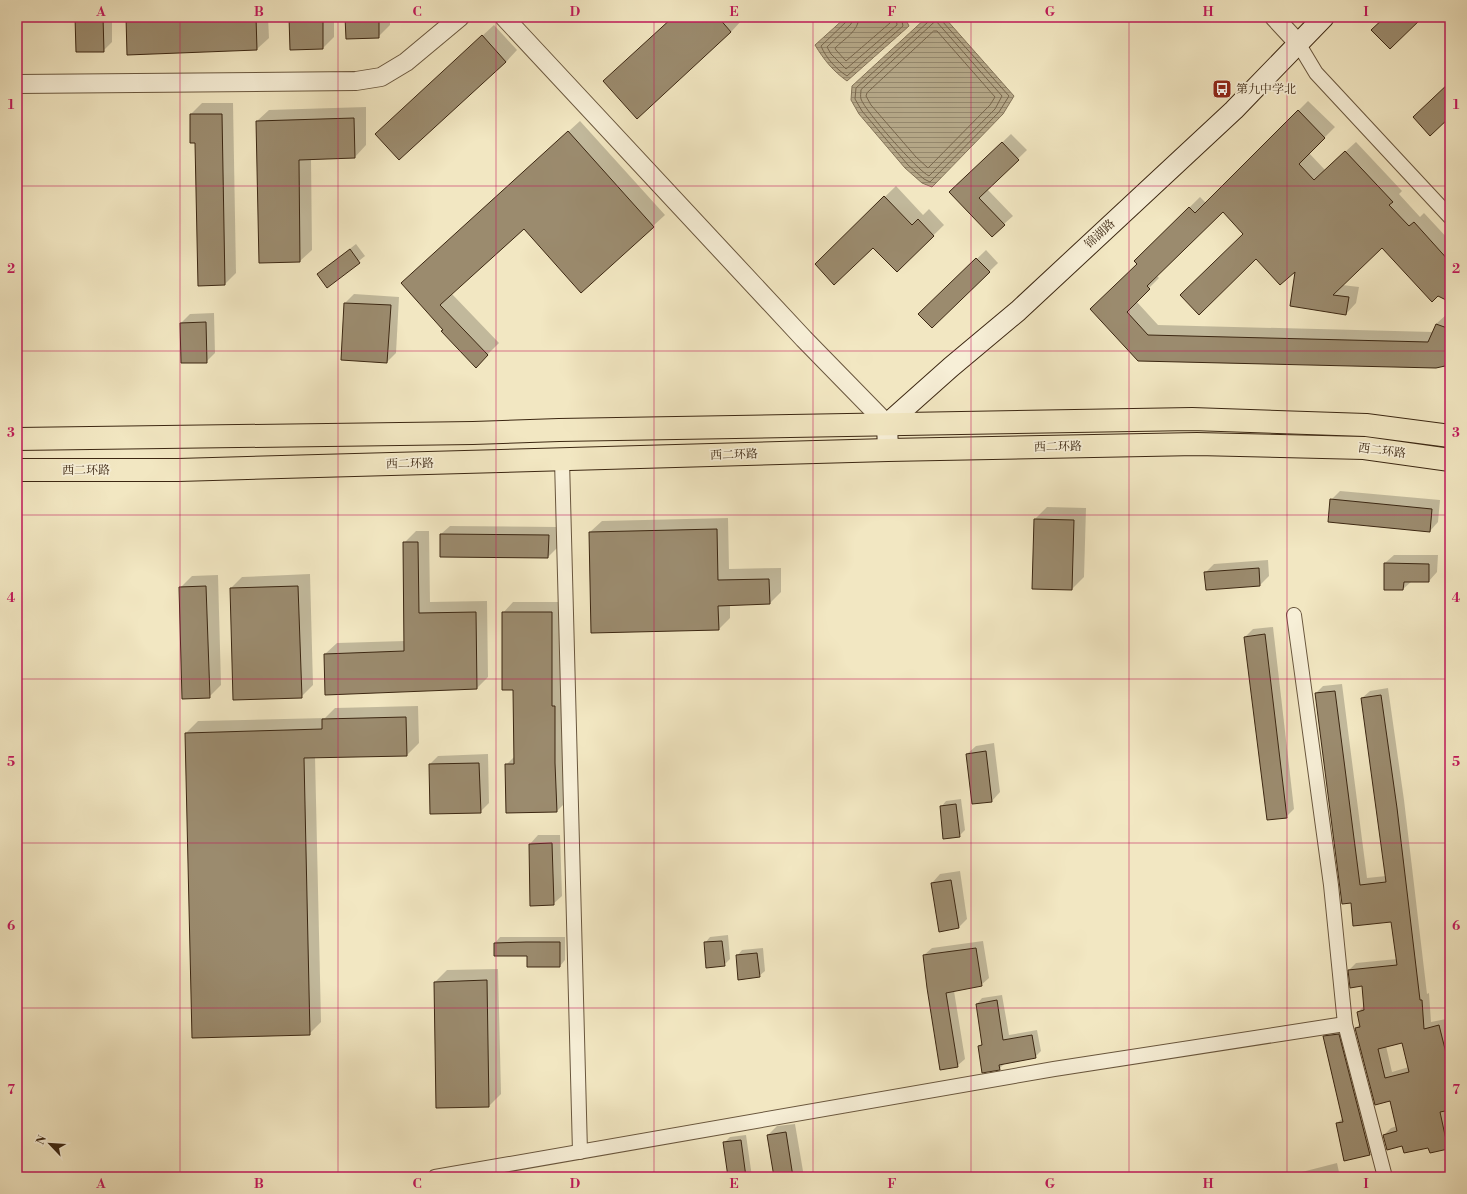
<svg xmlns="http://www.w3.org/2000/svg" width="1467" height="1194" viewBox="0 0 1467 1194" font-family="'Libre Bodoni','Noto Serif SC',serif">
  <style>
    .water { fill: url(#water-rules); stroke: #847358 }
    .shadow { fill: #0003; fill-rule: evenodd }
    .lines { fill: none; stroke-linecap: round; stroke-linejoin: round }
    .shore { stroke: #78664c; stroke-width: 1 }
    .building { fill: #9b8b6e; stroke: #3c2712; fill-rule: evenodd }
    .minor-casing { stroke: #6a573e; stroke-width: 16 }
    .tertiary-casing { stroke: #6a573e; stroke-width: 20 }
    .secondary-casing { stroke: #3c2712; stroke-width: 22 }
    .primary-casing { stroke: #3c2712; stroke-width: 24 }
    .minor { stroke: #f7efd7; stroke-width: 14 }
    .tertiary { stroke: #f7efd7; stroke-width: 18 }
    .secondary { stroke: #f7efd7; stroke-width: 20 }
    .primary { stroke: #f2e7c2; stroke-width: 22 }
    .grid { fill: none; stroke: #c2185b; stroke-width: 1; stroke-opacity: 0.55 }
    .labels { text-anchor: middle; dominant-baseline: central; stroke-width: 3.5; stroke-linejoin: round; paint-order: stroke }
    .poi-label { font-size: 12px; fill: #3c2712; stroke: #f7efd7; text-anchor: start }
    .street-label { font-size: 12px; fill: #3c2712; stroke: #f7efd7 }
    .neatline { fill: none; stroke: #c2185b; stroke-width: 1.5 }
    .grid-label { font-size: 13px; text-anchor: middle; font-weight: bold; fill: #c2185b }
  </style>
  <defs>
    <pattern id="water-rules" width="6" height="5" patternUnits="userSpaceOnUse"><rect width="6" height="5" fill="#b4a686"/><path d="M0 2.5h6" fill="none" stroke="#94876c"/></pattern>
  </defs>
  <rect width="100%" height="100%" fill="#f2e7c2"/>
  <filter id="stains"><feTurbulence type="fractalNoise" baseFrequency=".005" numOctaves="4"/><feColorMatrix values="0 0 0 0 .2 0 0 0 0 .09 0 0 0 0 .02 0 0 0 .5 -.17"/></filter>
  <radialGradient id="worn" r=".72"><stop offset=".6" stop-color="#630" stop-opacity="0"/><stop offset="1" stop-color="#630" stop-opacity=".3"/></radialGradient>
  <g class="water">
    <path d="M 846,17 L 903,17 L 907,22 L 909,26 L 847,81 C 833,71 824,60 815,45 Z"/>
    <polygon points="927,17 945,18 1014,96 1003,114 932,187 922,183 905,168 859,114 851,100 852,86"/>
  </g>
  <g class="shadow">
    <polygon points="76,17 112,17 112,42 103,51"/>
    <polygon points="127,17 268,17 269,38 257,49 128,54"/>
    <polygon points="290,17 334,17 334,37 323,48 291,49"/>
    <polygon points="346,17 390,17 390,25 378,37"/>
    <polygon points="544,17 553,17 548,21"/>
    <polygon points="674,17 740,17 742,20 731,32"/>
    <polygon points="494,25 517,50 506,62 376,134"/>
    <polygon points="1308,101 1335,127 1309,153 1325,170 1356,142 1402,191 1399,194 1420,217 1424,213 1450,241 1450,301 1382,246 1342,285 1359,287 1356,303 1346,314 1296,269 1244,234 1223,211 1157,276 1159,278 1136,301 1158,325 1433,332 1436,324 1447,314 1450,315 1450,360 1139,360 1091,309 1138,264 1135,261 1200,197 1206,203"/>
    <polygon points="202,103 233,103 236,273 225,284 191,114"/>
    <polygon points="366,107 366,145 355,157 311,158 312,250 300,261 257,121 269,110"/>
    <polygon points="580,121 665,215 581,292 524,228 451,293 499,343 476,366 402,283"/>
    <polygon points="1011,134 1027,150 987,189 1013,216 1004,224 960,183"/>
    <polygon points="896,186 923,215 929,209 944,225 897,271 873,246 827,253"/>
    <polygon points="356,244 365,256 327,287 318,274"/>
    <polygon points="986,250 998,263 932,327 920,314"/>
    <polygon points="354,294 399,297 396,353 387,362 342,359 345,303"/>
    <polygon points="214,313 215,353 206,362 181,323 190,314"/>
    <polygon points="1340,491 1440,500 1438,522 1430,531 1331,500"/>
    <polygon points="1047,507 1086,508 1084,577 1072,589 1035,519"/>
    <polygon points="728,518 729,569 781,568 781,592 770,603 730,604 730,618 719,629 590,532 602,521"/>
    <polygon points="450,526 557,527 557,548 548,557 441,534"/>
    <polygon points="416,531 429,531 430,602 487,601 488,677 477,688 325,654 337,643 405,641 404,543"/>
    <polygon points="1394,555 1438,555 1437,572 1429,581 1412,581 1403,589 1385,563"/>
    <polygon points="1268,560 1269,576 1260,585 1207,589 1205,573 1214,564"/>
    <polygon points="310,574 313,685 301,697 231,588 242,577"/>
    <polygon points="218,575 221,685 209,697 180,588 192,576"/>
    <polygon points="513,602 562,602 567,801 557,811 506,765 515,756 514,689 503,613"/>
    <polygon points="1273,627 1294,809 1286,817 1245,637 1253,629"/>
    <path d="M 1342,684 L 1367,878 L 1386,876 L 1362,698 L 1370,691 L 1388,688 L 1404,800 L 1427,994 L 1429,993 L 1431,1022 L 1446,1019 L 1450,1033 L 1450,1147 L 1430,1152 L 1429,1147 L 1403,1145 L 1384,1135 L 1391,1128 L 1397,1126 L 1391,1100 L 1356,1028 L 1360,1024 L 1358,1012 L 1365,1005 L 1363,985 L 1349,970 L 1356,963 L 1397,959 L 1392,921 L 1352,902 L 1316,693 L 1323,686 ZM 1403,1041 L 1409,1067 L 1392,1072 L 1386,1046 Z"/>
    <polygon points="418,706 419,743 407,755 315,756 321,1022 309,1034 186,733 198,721 325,718 335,708"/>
    <polygon points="994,743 1000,792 992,801 967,754 976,746"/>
    <polygon points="488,754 489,803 480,812 430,764 438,756"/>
    <polygon points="961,799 965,830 959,836 941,807 946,801"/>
    <polygon points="538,835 560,835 562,896 553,904 530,844"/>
    <polygon points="960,871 967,919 959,927 932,883 940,874"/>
    <polygon points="728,935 730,959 724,965 705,943 710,937"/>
    <polygon points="500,937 565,937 565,960 560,966 495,943"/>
    <polygon points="983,941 989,978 981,985 954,991 965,1059 957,1066 924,955 932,948"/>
    <polygon points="763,948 765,971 759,976 737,956 742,950"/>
    <polygon points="498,969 501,1094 489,1106 435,982 447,970"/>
    <polygon points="1002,995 1009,1035 1037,1030 1041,1051 1035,1057 1005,1063 999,1069 979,1046 983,1043 977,1004 982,998"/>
    <polygon points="1347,1025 1379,1145 1368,1155 1345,1160 1337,1123 1343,1118 1324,1036 1333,1028"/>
    <polygon points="795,1124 804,1177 774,1177 768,1135 777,1126"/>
    <polygon points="746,1135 752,1177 729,1177 724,1143 730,1137"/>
    <polygon points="1337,1163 1340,1177 1294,1177 1298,1173"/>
  </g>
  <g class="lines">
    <g class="shore">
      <path d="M 848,17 L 847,21 L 821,46 C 826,58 836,69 847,76 L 903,26 L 901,17"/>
      <polyline points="853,17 851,24 827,47 831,54 846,69 897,25 896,17"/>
      <path d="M 859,17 C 859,31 844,39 835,48 L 836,50 L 846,61 L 890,23 L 890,17"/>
      <polyline points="930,17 928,22 856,88 855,99 862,111 908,165 924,179 930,182 999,112 1009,96 942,21 941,17"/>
      <path d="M 936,21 L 1002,96 L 995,109 L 929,176 C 918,171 865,111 861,99 C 860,96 861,93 861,90 Z"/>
      <polygon points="934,31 937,31 995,97 990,105 928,168 916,157 871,105 866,96 867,93"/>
    </g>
  </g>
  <g class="building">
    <polygon points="75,17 103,17 104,52 76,52"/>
    <polygon points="126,17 256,17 257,50 127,55"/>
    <polygon points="289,17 323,17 323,49 290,50"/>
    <polygon points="345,17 379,17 379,38 346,39"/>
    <polygon points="673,17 718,17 731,32 637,119 603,81"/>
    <polygon points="1385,17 1423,17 1390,49 1371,30"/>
    <polygon points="482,35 506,62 399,160 375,134"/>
    <polygon points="1450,82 1450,117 1430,136 1413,117"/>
    <polygon points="1298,110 1325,138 1299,164 1314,180 1345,151 1393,202 1389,205 1409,226 1414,222 1450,262 1450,302 1438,296 1432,302 1382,248 1333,295 1349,297 1346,315 1290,306 1295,272 1280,285 1256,259 1199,315 1180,295 1243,234 1223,212 1147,286 1150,289 1127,312 1148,335 1428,342 1436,324 1450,329 1450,361 1445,366 1436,368 1138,361 1090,309 1137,264 1134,261 1189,207 1195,213"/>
    <polygon points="190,114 222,114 225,285 198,286 195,143 190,143"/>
    <polygon points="354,118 355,158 299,160 300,262 259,263 256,121"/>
    <polygon points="568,131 654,227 581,293 524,229 440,305 488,355 476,368 441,331 443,330 401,283"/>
    <polygon points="1002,142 1019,160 979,198 1005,225 992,237 949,192"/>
    <polygon points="884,196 912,225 918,219 934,236 897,272 873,248 834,285 815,264"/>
    <polygon points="350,249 360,263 327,288 317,274"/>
    <polygon points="976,258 990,272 932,328 918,314"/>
    <polygon points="344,303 391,305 387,363 341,360"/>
    <polygon points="206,322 207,363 181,363 180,323"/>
    <polygon points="1330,499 1432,509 1430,532 1328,522"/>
    <polygon points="1034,519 1074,520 1072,590 1032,589"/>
    <polygon points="717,529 718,580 769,579 770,604 718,606 719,630 591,633 589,532"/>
    <polygon points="440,534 549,535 548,558 440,557"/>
    <polygon points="403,542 418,542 419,613 476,612 477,689 325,695 324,654 404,651"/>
    <polygon points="1384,563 1429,564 1429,582 1404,582 1403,590 1384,590"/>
    <polygon points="1259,568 1260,586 1206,590 1204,572"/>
    <polygon points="206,586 210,698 182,699 179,587"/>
    <polygon points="298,586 302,698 233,700 230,588"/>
    <polygon points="502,612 552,612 552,706 555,706 555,763 557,812 506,813 505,764 514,764 513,690 502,690"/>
    <polygon points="1265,634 1287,818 1267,820 1244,637"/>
    <path d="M 1335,691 L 1360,885 L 1386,882 L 1361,698 L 1381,695 L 1397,808 L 1420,1000 L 1422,1000 L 1424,1029 L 1439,1025 L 1450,1069 L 1450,1110 L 1440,1112 L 1448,1149 L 1430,1153 L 1428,1148 L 1404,1153 L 1402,1146 L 1387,1150 L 1383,1135 L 1397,1131 L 1390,1101 L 1375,1105 L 1355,1028 L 1360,1027 L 1357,1012 L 1364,1010 L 1362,986 L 1350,988 L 1348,970 L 1397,965 L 1391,922 L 1353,926 L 1351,903 L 1342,904 L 1315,693 ZM 1402,1043 L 1409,1072 L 1385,1078 L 1378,1049 Z"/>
    <polygon points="406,717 407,756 304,758 310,1035 192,1038 185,733 322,729 322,719"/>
    <polygon points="986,751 992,802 972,804 966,754"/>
    <polygon points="479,763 481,813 430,814 429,764"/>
    <polygon points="956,804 960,837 943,839 940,806"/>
    <polygon points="552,843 554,905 530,906 529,844"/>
    <polygon points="951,880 959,928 939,932 931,883"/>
    <polygon points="722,941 725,966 706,968 704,942"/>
    <polygon points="526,942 560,942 560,967 527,967 527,956 494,956 494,943"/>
    <polygon points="976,948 982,986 946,993 958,1067 940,1070 927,988 923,955"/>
    <polygon points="757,953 760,977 738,980 736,955"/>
    <polygon points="487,980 489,1107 436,1108 434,982"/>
    <polygon points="997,1000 1003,1040 1032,1035 1036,1058 999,1065 1000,1070 982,1073 978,1046 982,1045 976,1004"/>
    <polygon points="1339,1034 1370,1155 1344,1161 1336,1123 1343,1122 1323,1036"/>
    <polygon points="786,1132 793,1177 774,1177 767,1135"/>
    <polygon points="741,1140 746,1177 728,1177 723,1142"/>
  </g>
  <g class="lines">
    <defs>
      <g id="minor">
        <polyline points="1298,43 1316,73 1450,217"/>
        <polyline points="562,460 580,1152"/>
        <polyline points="1294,615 1331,885 1345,1024 1385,1177"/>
        <polyline points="435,1177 1054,1069 1345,1024"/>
      </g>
      <g id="tertiary">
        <polyline points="504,17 804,339 887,424"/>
        <polyline points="1274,17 1298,43"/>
        <polyline points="17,84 356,81 381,77 406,62 460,17"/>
      </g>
      <polyline id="secondary" points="888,450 887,424 951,367 1018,311 1234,110 1324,17"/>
      <g id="primary">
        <polyline points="17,439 473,433 559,430 1192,419 1366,425 1450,436"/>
        <polyline points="17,470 178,470 888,450 1197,444 1364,448 1450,460"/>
      </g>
    </defs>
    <use href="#minor" class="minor-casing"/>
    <use href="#tertiary" class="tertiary-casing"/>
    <use href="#secondary" class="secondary-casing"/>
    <use href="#primary" class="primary-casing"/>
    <use href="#minor" class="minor"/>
    <use href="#tertiary" class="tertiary"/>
    <use href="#secondary" class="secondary"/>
    <use href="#primary" class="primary"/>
  </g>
  <path class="grid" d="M 180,17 L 180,1177M 338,17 L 338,1177M 496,17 L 496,1177M 654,17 L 654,1177M 813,17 L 813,1177M 971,17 L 971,1177M 1129,17 L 1129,1177M 1287,17 L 1287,1177M 17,186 L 1450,186M 17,351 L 1450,351M 17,515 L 1450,515M 17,679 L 1450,679M 17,843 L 1450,843M 17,1008 L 1450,1008"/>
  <defs>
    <symbol id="bus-square" viewBox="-11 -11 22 22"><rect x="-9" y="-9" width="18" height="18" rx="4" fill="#8f2418" stroke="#f7efd7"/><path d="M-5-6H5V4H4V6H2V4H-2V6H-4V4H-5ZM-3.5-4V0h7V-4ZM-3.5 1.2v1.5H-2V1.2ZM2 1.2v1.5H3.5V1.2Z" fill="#fff"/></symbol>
  </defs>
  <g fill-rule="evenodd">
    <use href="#bus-square" x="1211" y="78" width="22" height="22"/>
  </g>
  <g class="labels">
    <g class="poi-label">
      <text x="1236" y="89">第九中学北</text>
    </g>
    <g class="street-label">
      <text transform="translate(1100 234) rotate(-43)">锦湖路</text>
      <text transform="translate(1058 447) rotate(-1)">西二环路</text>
      <text transform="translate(1382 451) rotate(7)">西二环路</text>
      <text transform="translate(734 455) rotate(-2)">西二环路</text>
      <text transform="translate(410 464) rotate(-1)">西二环路</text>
      <text x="86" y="470">西二环路</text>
    </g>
  </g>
  <rect width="1467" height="1194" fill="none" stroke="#f2e7c2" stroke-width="44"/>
  <g transform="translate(50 1144) rotate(295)" stroke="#f7efd7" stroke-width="3" paint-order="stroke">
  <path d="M0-3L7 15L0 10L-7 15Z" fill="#3c2712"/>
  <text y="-6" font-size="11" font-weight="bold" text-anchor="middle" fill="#3c2712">N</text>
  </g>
  <rect x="22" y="22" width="1423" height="1150" class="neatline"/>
  <g class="grid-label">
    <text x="101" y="16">A</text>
    <text x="259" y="16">B</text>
    <text x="417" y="16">C</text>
    <text x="575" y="16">D</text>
    <text x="734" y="16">E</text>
    <text x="892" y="16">F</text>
    <text x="1050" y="16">G</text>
    <text x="1208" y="16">H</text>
    <text x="1366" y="16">I</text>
    <text x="11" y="109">1</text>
    <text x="1456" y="109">1</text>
    <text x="11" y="273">2</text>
    <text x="1456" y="273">2</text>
    <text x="11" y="437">3</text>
    <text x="1456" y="437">3</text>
    <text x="11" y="602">4</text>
    <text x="1456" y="602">4</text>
    <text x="11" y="766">5</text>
    <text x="1456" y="766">5</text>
    <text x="11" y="930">6</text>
    <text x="1456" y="930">6</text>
    <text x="11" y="1094">7</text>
    <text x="1456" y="1094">7</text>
    <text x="101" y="1188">A</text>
    <text x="259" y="1188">B</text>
    <text x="417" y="1188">C</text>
    <text x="575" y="1188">D</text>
    <text x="734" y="1188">E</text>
    <text x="892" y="1188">F</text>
    <text x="1050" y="1188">G</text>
    <text x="1208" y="1188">H</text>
    <text x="1366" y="1188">I</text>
  </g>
  <rect width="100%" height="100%" filter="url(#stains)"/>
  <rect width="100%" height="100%" fill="url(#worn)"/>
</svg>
